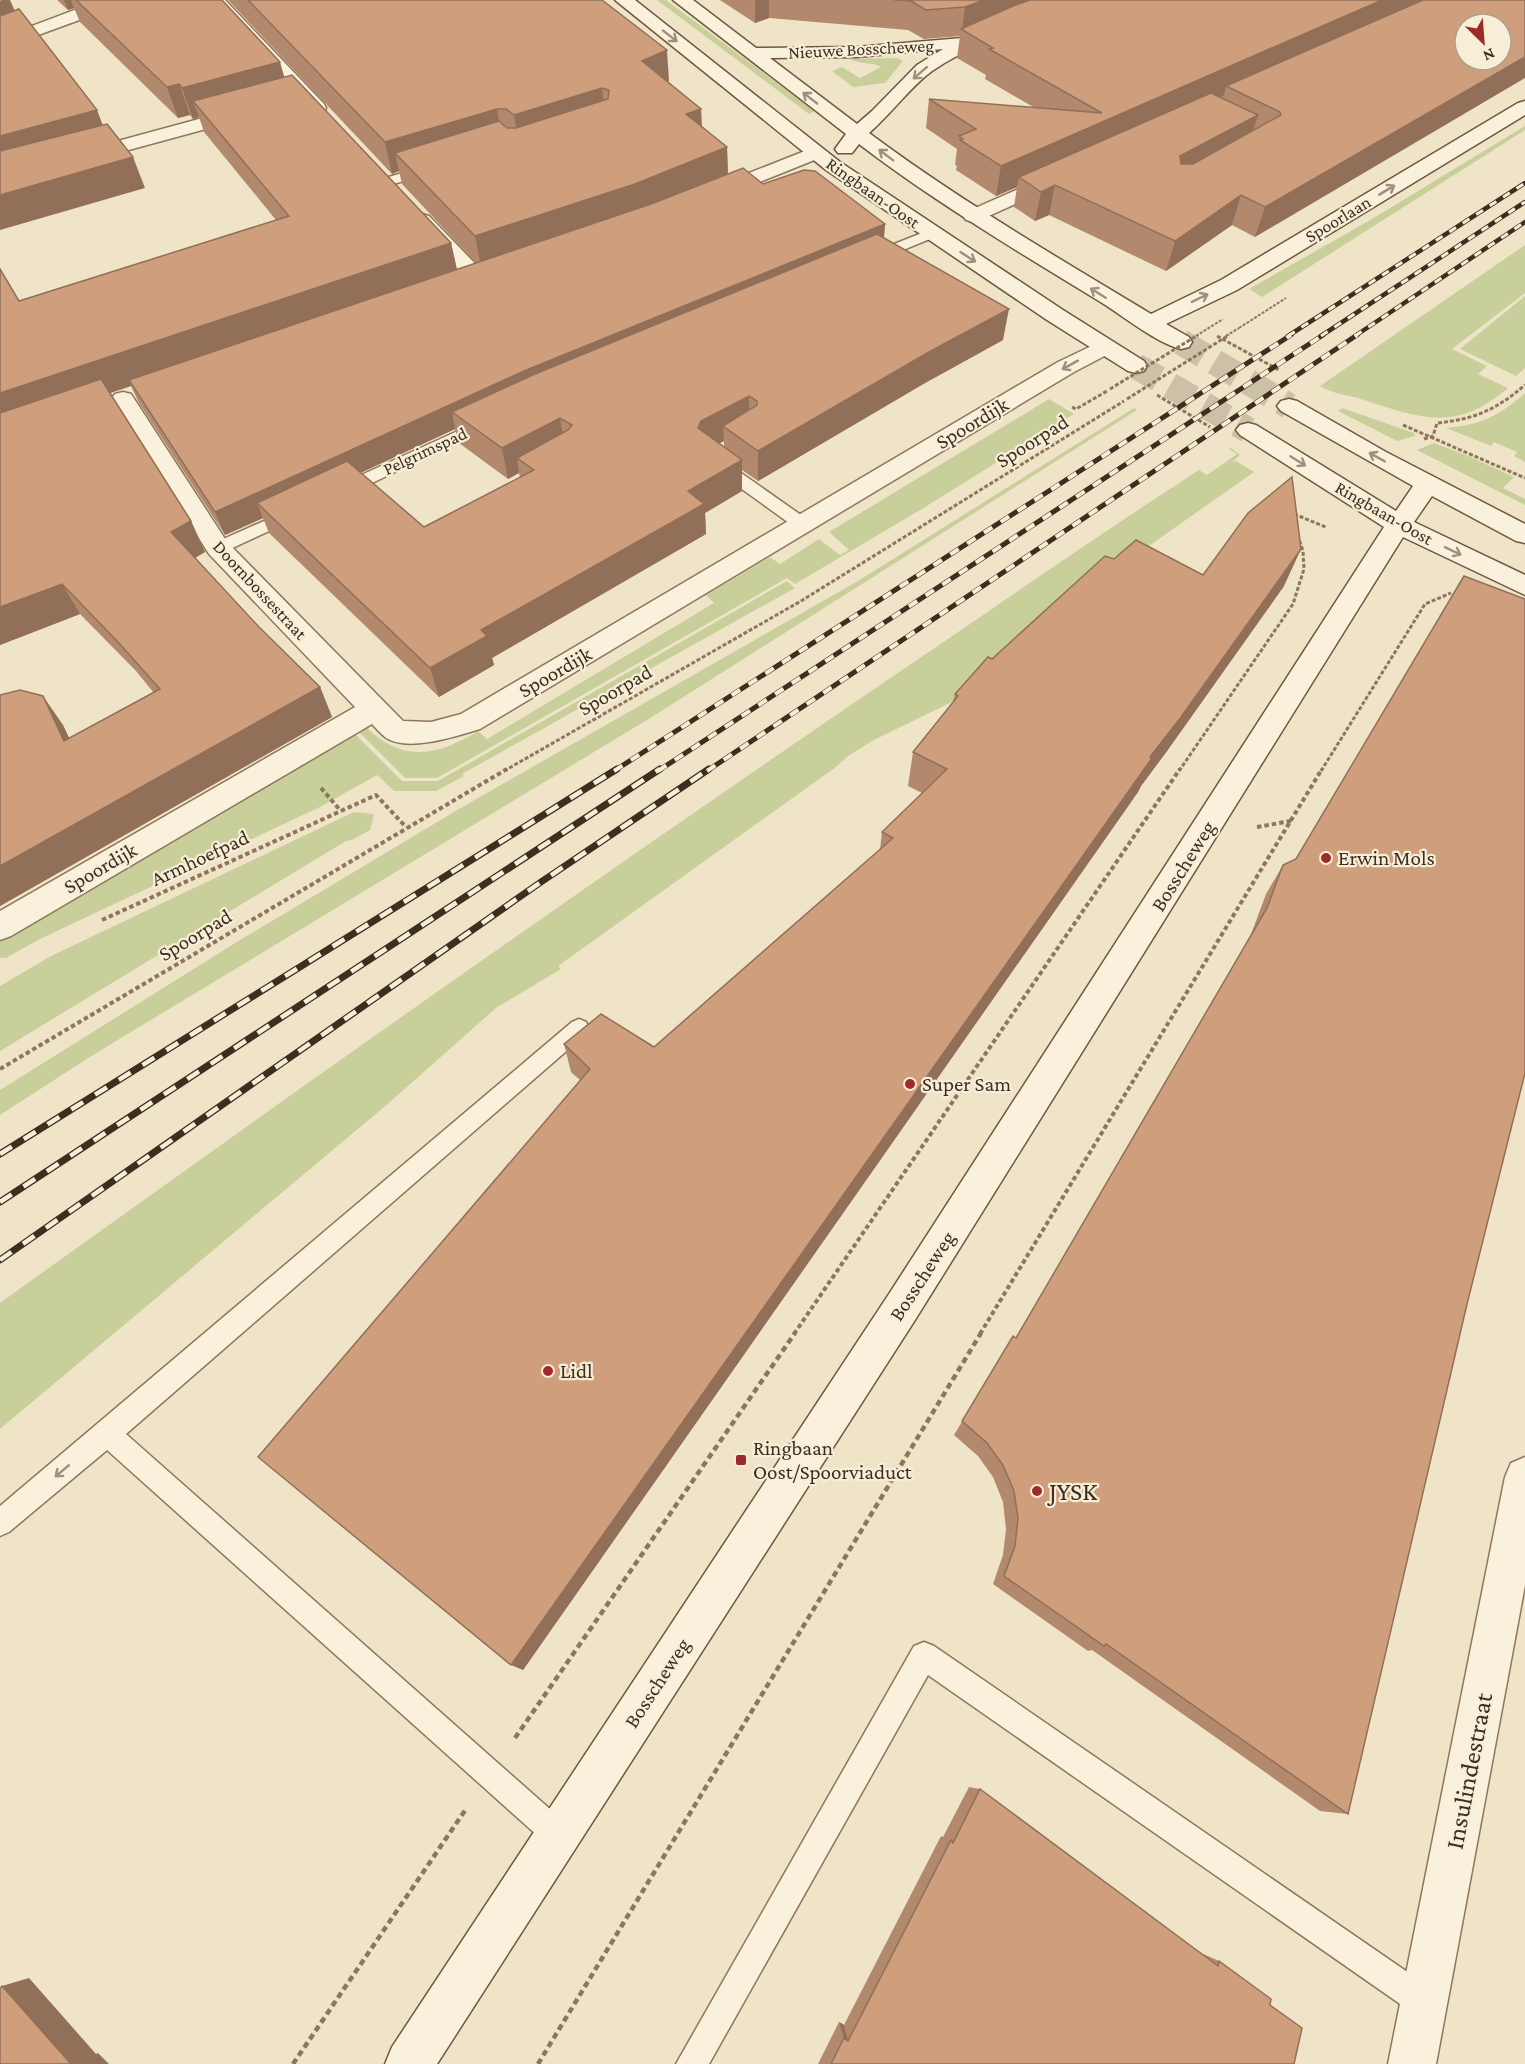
<svg xmlns="http://www.w3.org/2000/svg" width="1525" height="2064" viewBox="0 0 1525 2064" font-family="'Crimson Pro',serif">
  <style>
    .green { fill: #c9cf9b }
    .lines { fill: none; stroke-linecap: round; stroke-linejoin: round }
    .secondary-tunnel { stroke: #ccc0a6; stroke-width: 26; stroke-dasharray: 26 13; stroke-linecap: butt }
    .lane-casing { stroke: #8d765c; stroke-width: 3 }
    .street-casing { stroke: #8d765c; stroke-width: 3 }
    .secondary-casing { stroke: #6f573f; stroke-width: 3 }
    .path-far3 { stroke: #8d765c; stroke-width: 2; stroke-dasharray: 3 1.5; stroke-linecap: butt }
    .path-far2 { stroke: #8d765c; stroke-width: 3; stroke-dasharray: 4 2; stroke-linecap: butt }
    .path-far1 { stroke: #8d765c; stroke-width: 4; stroke-dasharray: 4.5 3; stroke-linecap: butt }
    .path { stroke: #8d765c; stroke-width: 4.5; stroke-dasharray: 6 4; stroke-linecap: butt }
    .lane { fill: #faf1dc; fill-rule: evenodd }
    .street { fill: #faf1dc; fill-rule: evenodd }
    .secondary { fill: #faf1dc; fill-rule: evenodd }
    .rail-far2-casing { stroke: #3d2e20; stroke-width: 4.5 }
    .rail-far1-casing { stroke: #3d2e20; stroke-width: 5 }
    .rail-casing { stroke: #3d2e20; stroke-width: 7 }
    .rail-far2 { stroke: #f7eed8; stroke-width: 3; stroke-dasharray: 8; stroke-linecap: butt }
    .rail-far1 { stroke: #f7eed8; stroke-width: 4; stroke-dasharray: 10; stroke-linecap: butt }
    .rail { stroke: #f7eed8; stroke-width: 4.5; stroke-dasharray: 14; stroke-linecap: butt }
    .path-bridge-far1 { stroke: #8d765c; stroke-width: 2; stroke-dasharray: 3 1.5; stroke-linecap: butt }
    .path-bridge { stroke: #8d765c; stroke-width: 3; stroke-dasharray: 4 2; stroke-linecap: butt }
    .wall { fill: #b2896c; fill-rule: evenodd }
    .shaded-wall { fill: #916f58 }
    .building { fill: #cf9f7d; stroke: #916f58; stroke-width: 1.5; fill-rule: evenodd }
    .oneway { stroke: #9c907e }
    .poi-dot { fill: #9e2a2b; stroke: #f7eed8; stroke-width: 2 }
    .labels { text-anchor: middle; dominant-baseline: central; stroke-width: 4.5; stroke-linejoin: round; paint-order: stroke }
    .far-street-label { font-size: 18px; fill: #3d2e20; stroke: #f7eed8 }
    .street-label { font-size: 21px; fill: #3d2e20; stroke: #f7eed8 }
    .poi-label { font-size: 21px; fill: #3d2e20; stroke: #f7eed8; text-anchor: start }
    .near-poi-label { font-size: 26px; fill: #3d2e20; stroke: #f7eed8; text-anchor: start }
    .near-street-label { font-size: 26px; fill: #3d2e20; stroke: #f7eed8 }
  </style>
  <rect width="100%" height="100%" fill="#f0e4c8"/>
  <g class="green">
    <polygon points="657,0 666,0 815,111 809,114"/>
    <path d="M 898,58 L 903,61 L 885,83 L 853,87 L 832,71 L 842,67 L 860,78 L 881,67 C 872,61 863,66 850,59 Z"/>
    <polygon points="1525,126 1525,130 1262,297 1249,289 1372,219"/>
    <path d="M 1525,245 L 1525,293 L 1452,349 L 1487,366 L 1478,374 L 1508,388 C 1457,432 1422,419 1364,400 C 1347,394 1338,396 1320,386 Z"/>
    <polygon points="1525,296 1525,368 1516,376 1460,349"/>
    <path d="M 1525,393 L 1525,462 L 1514,456 L 1517,452 L 1494,442 L 1491,446 L 1446,428 C 1481,425 1499,416 1525,393 Z"/>
    <path d="M 1049,399 L 1074,414 L 922,509 L 795,584 L 787,578 L 437,778 L 405,778 L 356,729 L 364,725 C 401,763 436,757 478,731 L 487,739 L 714,603 L 706,595 L 770,557 L 780,564 L 819,539 L 840,555 L 849,550 L 829,532 Z"/>
    <polygon points="1134,408 1137,410 647,720 93,1055 0,1115 0,1090 240,940 464,806 858,581"/>
    <polygon points="1342,408 1414,433 1415,436 1397,441 1338,411"/>
    <polygon points="1434,443 1466,455 1514,477 1503,488 1525,499 1525,505 1417,450"/>
    <path d="M 1231,448 L 1240,455 L 1232,462 L 1236,461 L 1254,472 L 1089,588 L 962,697 L 872,741 L 848,756 L 836,767 L 558,966 L 561,969 L 496,1008 L 390,1102 L 0,1429 L 0,1303 C 292,1093 585,886 883,683 C 988,612 1092,539 1199,470 L 1207,475 L 1237,454 L 1229,449 Z"/>
    <polygon points="787,581 795,588 462,774 464,776 436,791 394,791 377,775 320,807 40,939 6,958 0,958 0,942 121,872 323,747 327,750 355,734 402,781 438,781"/>
    <polygon points="354,812 374,814 370,830 352,840 346,841 0,1051 0,986 51,956"/>
  </g>
  <g class="lines">
    <g class="secondary-tunnel">
      <polyline points="1181,342 1289,406"/>
      <polyline points="1136,366 1248,430"/>
    </g>
    <defs>
      <g id="lane">
        <polygon points="426,166 430,167 432,170 430,173 387,186 381,182 382,179"/>
        <polygon points="932,229 937,230 939,233 937,236 879,260 874,261 867,257 869,254"/>
        <polygon points="484,419 489,421 492,424 489,427 347,495 341,496 333,491 335,487"/>
        <polygon points="719,460 724,461 808,520 810,524 808,528 796,528 714,469 711,465 714,461"/>
        <polygon points="291,509 297,510 299,514 297,518 224,552 212,552 210,548 212,544"/>
        <polygon points="579,1019 586,1022 589,1028 586,1034 126,1434 568,1825 572,1835 568,1845 558,1849 548,1845 107,1450 9,1532 0,1536 0,1506 572,1022"/>
        <polygon points="924,1642 934,1646 1435,1991 1439,2002 1435,2013 1424,2017 1413,2013 928,1675 709,2064 676,2064 914,1646"/>
      </g>
      <g id="street">
        <polygon points="101,0 126,0 123,4 0,49 0,38"/>
        <polygon points="206,0 225,0 324,104 326,108 324,112 310,112"/>
        <polygon points="243,107 250,109 252,113 250,117 0,185 0,173"/>
        <polygon points="815,147 822,149 825,153 822,157 720,198 706,198 703,194 706,190"/>
        <polygon points="1057,172 1064,174 1067,178 1064,182 980,220 973,222 966,220 963,216 966,212"/>
        <polygon points="422,214 429,216 485,274 488,279 485,284 477,285 469,284 415,224 412,220 415,216"/>
        <path d="M 1104,340 L 1112,342 L 1115,347 L 1112,352 L 1074,372 L 480,729 C 457,736 406,753 385,737 C 380,733 376,728 372,724 L 11,936 L 0,940 L 0,911 L 355,707 L 209,554 L 111,399 L 115,394 L 123,392 L 131,394 L 227,542 L 403,721 L 431,722 L 461,714 L 1058,362 Z"/>
        <polygon points="1525,1457 1525,1585 1436,2064 1388,2064 1505,1477 1511,1463"/>
      </g>
      <g id="secondary">
        <polygon points="615,0 635,0 840,162 1063,310 1144,361 1147,366 1144,371 1136,373 1128,371 1047,320 826,170"/>
        <path d="M 673,0 L 693,0 L 756,48 L 857,47 L 962,38 L 1066,0 L 1091,0 L 1088,4 C 1035,23 979,39 932,71 C 911,86 890,115 869,133 C 959,200 1055,256 1151,314 L 1221,280 L 1518,103 L 1525,101 L 1525,115 L 1237,290 L 1166,324 L 1189,337 L 1192,342 L 1189,347 L 1181,349 C 1156,343 1122,315 1099,301 C 1017,251 935,202 859,144 L 852,153 L 838,153 L 835,149 L 846,134 ZM 943,49 L 917,65 L 872,111 L 857,124 L 770,58 L 857,57 Z"/>
        <polygon points="1289,399 1297,401 1386,452 1525,524 1525,543 1516,541 1432,496 1414,522 1525,575 1525,595 1403,537 915,1320 437,2064 385,2064 392,2047 889,1294 1384,527 1240,435 1236,430 1240,425 1248,423 1256,425 1396,511 1413,486 1281,411 1277,406 1281,401"/>
      </g>
    </defs>
    <use href="#lane" class="lane-casing"/>
    <use href="#street" class="street-casing"/>
    <use href="#secondary" class="secondary-casing"/>
    <polyline class="path-far3" points="1239,328 1286,298"/>
    <g class="path-far2">
      <polyline points="1217,336 1279,370"/>
      <polyline points="1157,395 1210,427"/>
      <polyline points="1072,407 1076,409 1107,391"/>
      <polyline points="1403,425 1525,478"/>
      <path d="M 1424,439 L 1433,436 L 1437,423 C 1475,419 1496,410 1525,385"/>
      <polyline points="1294,514 1326,527"/>
      <polyline points="504,771 801,601 1124,401"/>
      <polyline points="1179,771 1293,604 1304,569 1303,551 1297,533"/>
      <polyline points="1321,771 1425,604 1451,593"/>
    </g>
    <g class="path-far1">
      <polyline points="321,788 340,810"/>
      <polyline points="1257,827 1291,821"/>
      <polyline points="102,920 376,795 406,827"/>
      <polyline points="0,1069 507,769"/>
      <polyline points="794,1334 1180,769"/>
      <polyline points="980,1334 1322,769"/>
    </g>
    <g class="path">
      <polyline points="515,1738 795,1333"/>
      <polyline points="293,2064 466,1809"/>
      <polyline points="538,2064 981,1333"/>
    </g>
    <use href="#lane" class="lane"/>
    <use href="#street" class="street"/>
    <use href="#secondary" class="secondary"/>
    <defs>
      <g id="rail-far2">
        <polyline points="1288,336 1525,183"/>
        <polyline points="1321,336 1525,202"/>
        <polyline points="1355,336 1525,222"/>
      </g>
      <g id="rail-far1">
        <polyline points="614,771 1291,335"/>
        <polyline points="658,771 1323,335"/>
        <polyline points="707,771 1357,335"/>
      </g>
      <g id="rail">
        <polyline points="0,1154 617,769"/>
        <polyline points="0,1202 660,769"/>
        <polyline points="0,1260 541,882 709,769"/>
      </g>
    </defs>
    <use href="#rail-far2" class="rail-far2-casing"/>
    <use href="#rail-far1" class="rail-far1-casing"/>
    <use href="#rail" class="rail-casing"/>
    <use href="#rail-far2" class="rail-far2"/>
    <use href="#rail-far1" class="rail-far1"/>
    <use href="#rail" class="rail"/>
    <g class="path-bridge-far1">
      <polyline points="1196,336 1223,319"/>
      <polyline points="1226,336 1239,328"/>
    </g>
    <g class="path-bridge">
      <polyline points="1110,389 1198,335"/>
      <polyline points="1127,399 1229,335"/>
    </g>
  </g>
  <g class="wall">
    <path d="M 57,0 L 222,0 L 284,77 L 451,243 L 457,269 L 476,263 L 402,184 L 399,171 L 392,174 L 228,0 L 602,0 L 669,81 L 667,82 L 701,109 L 702,127 L 727,147 L 728,174 L 885,224 L 884,238 L 1003,340 L 925,383 L 758,481 L 742,470 L 742,491 L 705,513 L 706,534 L 492,658 L 494,665 L 439,697 L 269,533 L 263,518 L 225,535 L 139,403 L 131,386 L 110,393 L 191,521 L 205,552 L 195,558 L 259,627 L 320,687 L 332,717 L 0,906 L 0,695 L 63,725 L 69,738 L 154,693 L 136,671 L 80,614 L 0,645 L 19,301 L 276,220 L 204,132 L 199,117 L 193,119 L 190,115 L 178,118 L 80,22 L 74,8 L 68,10 ZM 455,429 L 459,443 L 508,479 L 519,473 L 520,478 L 424,527 L 360,473 ZM 724,441 L 724,447 L 719,443 Z"/>
    <polygon points="720,0 1525,0 1255,237 1232,225 1166,271 1049,215 1035,221 1014,207 1017,187 996,196 956,170 957,166 955,165 957,149 926,128 929,99 1035,108 985,79 986,75 957,58 960,36 924,39 908,30 769,18 755,23"/>
    <polygon points="1114,559 1203,575 1284,586 1167,751 1141,786 1138,792 523,1670 580,1080 571,1072 564,1044 654,1047 880,850 882,832 922,793 908,786 913,752 953,702 955,694 992,659"/>
    <polygon points="1283,865 1467,1304 1348,1814 1320,1811 1092,1650 1088,1651 993,1584 1003,1555 1006,1529 1003,1502 993,1477 978,1456 954,1435 1013,1336 1016,1338 1250,937 1266,894"/>
    <polygon points="969,1787 980,1789 1199,1952 1219,1961 1270,2005 1294,2064 818,2064 839,2022 844,2025 941,1836 943,1837"/>
  </g>
  <g class="shaded-wall">
    <polygon points="1,0 10,0 22,27 0,36 0,1"/>
    <polygon points="64,0 71,0 74,8 68,10"/>
    <polygon points="755,0 769,0 769,18 755,23"/>
    <polygon points="984,0 1059,0 962,30 965,7"/>
    <polygon points="1382,0 1436,0 1226,86 1224,95 1027,183 1019,177 1017,187 996,196 1001,166"/>
    <polygon points="667,50 669,81 644,92 642,61"/>
    <polygon points="1525,57 1525,78 1255,237 1265,207"/>
    <polygon points="280,62 289,93 193,101 199,117 193,119 182,88"/>
    <polygon points="179,84 190,115 178,118 167,87"/>
    <polygon points="602,88 605,119 519,146 514,115"/>
    <polygon points="497,109 502,140 395,153 399,171 392,174 385,142"/>
    <polygon points="701,109 702,140 686,114"/>
    <polygon points="97,110 109,141 0,171 0,136"/>
    <polygon points="1258,115 1249,144 1172,185 1180,156"/>
    <polygon points="727,147 728,179 481,267 475,236"/>
    <polygon points="133,157 145,188 0,230 0,195"/>
    <polygon points="1055,185 1049,215 1035,221 1041,192"/>
    <polygon points="1241,195 1232,225 1166,271 1175,241"/>
    <polygon points="885,224 883,247 452,412 455,429 270,515 257,503 263,518 225,535 215,512 524,371"/>
    <polygon points="451,243 458,275 129,380 131,386 0,430 0,393"/>
    <polygon points="1009,309 1003,340 925,383 758,481 758,451 929,352"/>
    <polygon points="749,396 749,427 723,426 724,441 703,452 698,428 701,421"/>
    <polygon points="560,418 565,449 517,458 519,473 508,479 502,448"/>
    <polygon points="742,460 742,491 705,513 706,534 492,658 494,665 439,697 430,668 481,630 688,491"/>
    <polygon points="191,521 205,552 186,563 171,532"/>
    <polygon points="1301,549 1284,586 1167,751 1141,786 1138,792 523,1670 511,1665 1150,757"/>
    <polygon points="62,584 80,614 0,645 0,607"/>
    <polygon points="320,687 332,717 0,906 0,866"/>
    <polygon points="43,696 63,725 84,770 64,741"/>
    <polygon points="29,1978 96,2054 98,2053 109,2064 71,2064 2,1986"/>
    <polygon points="839,2022 844,2025 848,2041 844,2038"/>
  </g>
  <g class="building">
    <polygon points="76,0 222,0 280,62 182,88 179,84 167,87"/>
    <polygon points="248,0 602,0 667,50 642,61 701,109 686,114 727,147 635,184 475,236 395,153 499,121 507,128 516,128 608,99 609,90 602,88 514,115 506,109 497,109 385,142"/>
    <polygon points="894,0 984,0 965,7 926,10 911,1"/>
    <polygon points="1030,0 1382,0 1001,166 960,140 963,139 959,136 976,129 929,99 1102,113 989,49 993,48 961,29 1013,6"/>
    <path d="M 1423,0 L 1525,0 L 1525,57 L 1265,207 L 1241,195 L 1175,241 L 1055,185 L 1041,192 L 1019,177 L 1211,93 L 1258,115 L 1180,156 L 1181,164 L 1193,164 L 1281,115 L 1280,112 L 1226,86 ZM 1465,24 L 1501,24 L 1501,60 L 1465,60 Z"/>
    <polygon points="19,9 97,110 0,136 0,16"/>
    <polygon points="292,75 451,243 0,393 0,269 19,301 289,216 193,101"/>
    <polygon points="107,124 133,157 0,195 0,151"/>
    <polygon points="743,168 763,184 804,170 815,171 885,224 524,371 215,512 129,380 651,204"/>
    <polygon points="877,234 1009,309 929,352 758,451 723,426 757,405 757,401 749,396 701,421 698,428 742,460 688,491 704,504 481,630 487,636 430,668 257,503 347,461 424,527 534,470 517,458 568,430 572,425 560,418 502,448 452,412 535,374"/>
    <polygon points="101,379 191,521 171,532 259,627 320,687 0,866 0,695 20,690 43,696 64,741 160,689 118,642 62,584 0,607 0,413"/>
    <polygon points="1292,477 1301,549 1181,717 1150,757 1152,758 511,1665 258,1457 590,1069 564,1044 601,1014 654,1047 893,838 882,832 947,769 913,752 958,696 955,694 988,657 992,659 1105,556 1114,559 1136,540 1203,575 1248,513"/>
    <polygon points="1464,576 1525,599 1525,1073 1467,1304 1348,1814 1106,1644 1104,1646 1004,1576 1015,1546 1018,1518 1014,1491 1003,1465 987,1443 962,1421 1013,1336 1016,1338 1267,908 1283,865 1296,859"/>
    <polygon points="980,1789 1218,1966 1219,1961 1271,1999 1270,2005 1302,2028 1294,2064 831,2064 844,2038 848,2041 951,1840 953,1843"/>
    <polygon points="2,1986 71,2064 0,2064 0,1989"/>
  </g>
  <defs><path id="oneway-shaft" d="M-6 0H5M1.5-3L5.5 0L1.5 3" fill="none" stroke-width="1.6" stroke-linecap="round" stroke-linejoin="round" transform="scale(1.5)"/></defs>
  <g class="oneway">
    <use href="#oneway-shaft" transform="translate(670 36) rotate(38)"/>
    <use href="#oneway-shaft" transform="translate(920 73) rotate(139)"/>
    <use href="#oneway-shaft" transform="translate(810 98) rotate(-142)"/>
    <use href="#oneway-shaft" transform="translate(886 155) rotate(-143)"/>
    <use href="#oneway-shaft" transform="translate(1387 190) rotate(-31)"/>
    <use href="#oneway-shaft" transform="translate(968 257) rotate(33)"/>
    <use href="#oneway-shaft" transform="translate(1098 293) rotate(-148)"/>
    <use href="#oneway-shaft" transform="translate(1200 298) rotate(-26)"/>
    <use href="#oneway-shaft" transform="translate(1070 365) rotate(151)"/>
    <use href="#oneway-shaft" transform="translate(1377 457) rotate(-151)"/>
    <use href="#oneway-shaft" transform="translate(1298 461) rotate(32)"/>
    <use href="#oneway-shaft" transform="translate(1453 551) rotate(26)"/>
    <use href="#oneway-shaft" transform="translate(62 1471) rotate(140)"/>
  </g>
  <g class="poi-dot">
    <circle cx="1326" cy="858" r="6"/>
    <circle cx="910" cy="1084" r="6"/>
    <circle cx="548" cy="1371" r="6"/>
    <rect x="735" y="1454" width="12" height="12" rx="3"/>
    <circle cx="1037" cy="1491" r="6"/>
  </g>
  <g class="labels">
    <g class="far-street-label">
      <text transform="translate(861 49) rotate(-3)">Nieuwe Bosscheweg</text>
      <text transform="translate(873 193) rotate(35)">Ringbaan-Oost</text>
      <text transform="translate(1338 219) rotate(-31)">Spoorlaan</text>
      <text transform="translate(425 451) rotate(-25)">Pelgrimspad</text>
      <text transform="translate(1384 513) rotate(30)">Ringbaan-Oost</text>
      <text transform="translate(260 590) rotate(47)">Doornbossestraat</text>
    </g>
    <g class="street-label">
      <text transform="translate(972 423) rotate(-31)">Spoordijk</text>
      <text transform="translate(1032 441) rotate(-32)">Spoorpad</text>
      <text transform="translate(555 672) rotate(-30)">Spoordijk</text>
      <text transform="translate(615 690) rotate(-30)">Spoorpad</text>
      <text transform="translate(200 858) rotate(-25)">Armhoefpad</text>
      <text transform="translate(1183 866) rotate(-58)">Bosscheweg</text>
      <text transform="translate(100 868) rotate(-30)">Spoordijk</text>
      <text transform="translate(195 935) rotate(-31)">Spoorpad</text>
      <text transform="translate(922 1276) rotate(-57)">Bosscheweg</text>
      <text transform="translate(657 1683) rotate(-57)">Bosscheweg</text>
    </g>
    <g class="poi-label">
      <text x="1338" y="858">Erwin Mols</text>
      <text x="922" y="1084">Super Sam</text>
      <text x="560" y="1371">Lidl</text>
      <text x="753" y="1448">Ringbaan<tspan x="753" dy="24">Oost/Spoorviaduct</tspan></text>
    </g>
    <g class="near-poi-label">
      <text x="1049" y="1491">JYSK</text>
    </g>
    <g class="near-street-label">
      <text transform="translate(1469 1771) rotate(-79)">Insulindestraat</text>
    </g>
  </g>
  <g transform="translate(1483 42) rotate(155)"><circle r="28" fill="#f7eed8" stroke="#ada18e" stroke-width="1.5"/>
  <path d="M0-4.5L10 22L0 15L-10 22Z" fill="#9e2a2b"/>
  <text y="-9" font-size="16" font-weight="bold" text-anchor="middle" fill="#3d2e20">N</text>
  </g>
</svg>
